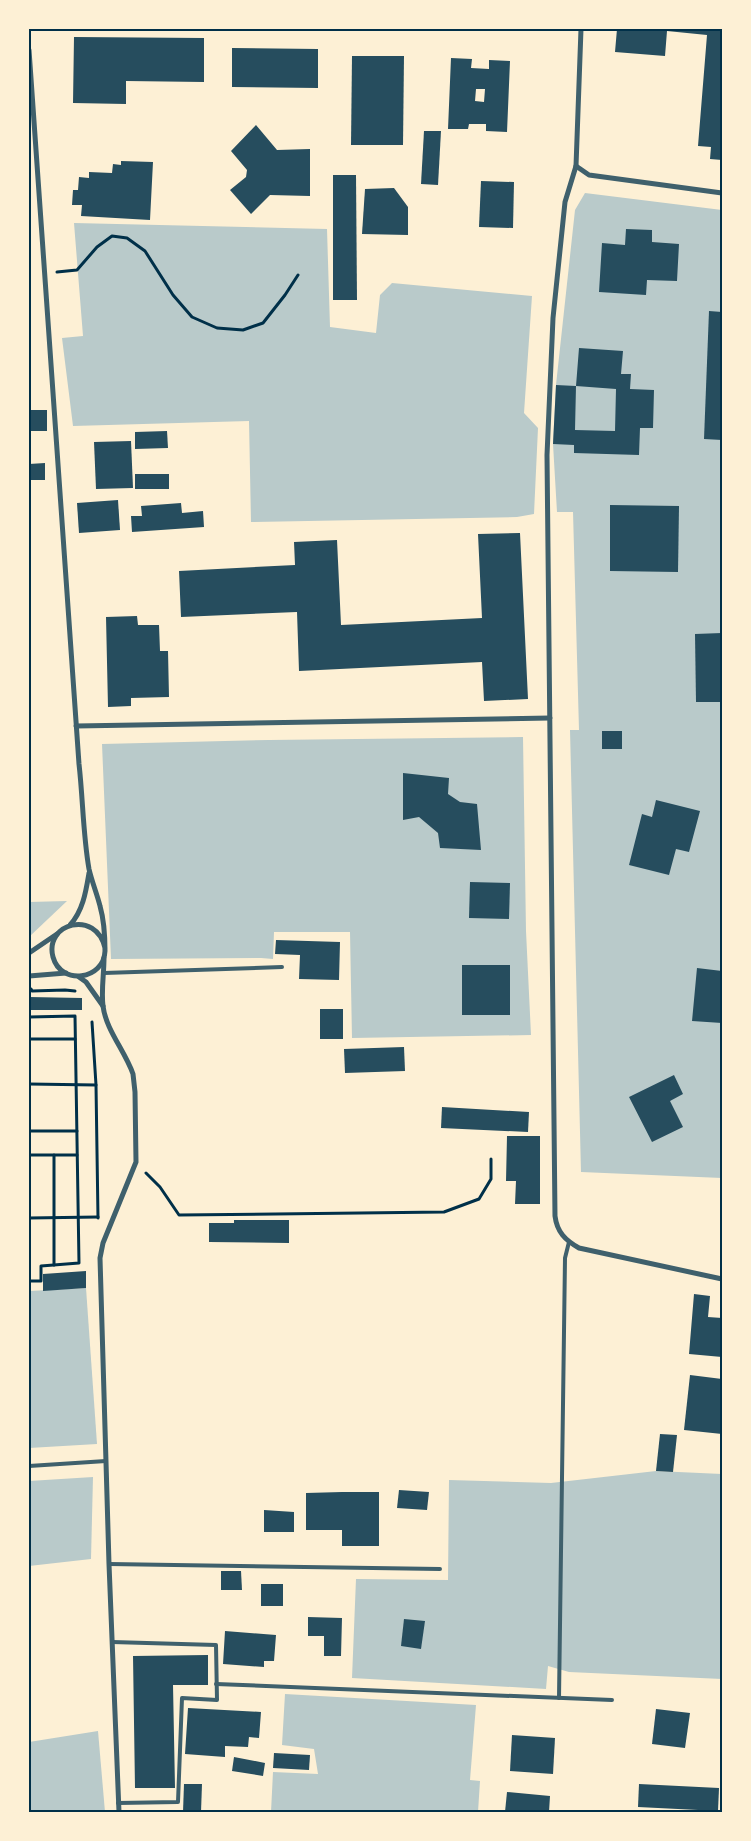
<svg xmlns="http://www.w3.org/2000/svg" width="751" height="1841" viewBox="0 0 751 1841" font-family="Figtree,sans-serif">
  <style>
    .green { fill: #b9caca }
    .building { fill: #264d5e; fill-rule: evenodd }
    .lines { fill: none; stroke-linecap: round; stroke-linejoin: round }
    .path { stroke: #003049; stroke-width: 3 }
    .service { stroke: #3f606c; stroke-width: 4 }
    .minor { stroke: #3f606c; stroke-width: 5 }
    .neatline { fill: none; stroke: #003049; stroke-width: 2 }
  </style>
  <rect width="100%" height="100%" fill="#fdf0d5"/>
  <g class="green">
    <polygon points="585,193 722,210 722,1178 581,1172 570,730 579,730 573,512 557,512 553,444 556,385 575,210"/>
    <polygon points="74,223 327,229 330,327 376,333 380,295 392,283 532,296 524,413 538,428 534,514 517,517 251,522 249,421 73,426 62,338 83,336"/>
    <polygon points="523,737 526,931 531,1035 352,1038 350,932 274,932 273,959 261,958 111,959 102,744 269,740"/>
    <polygon points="67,901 29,937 29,902"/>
    <polygon points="86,1288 97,1444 29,1448 29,1291"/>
    <polygon points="656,1471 722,1474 722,1679 569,1672 548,1666 546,1689 352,1678 356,1579 448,1580 449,1480 551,1483"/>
    <polygon points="93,1477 91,1559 29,1566 29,1481"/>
    <polygon points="285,1694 476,1705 470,1780 480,1781 478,1812 271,1812 273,1772 318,1774 314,1749 282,1745"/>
    <polygon points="98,1731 105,1812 29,1812 29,1742"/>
  </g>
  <g class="building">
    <polygon points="617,29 722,29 722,160 710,159 711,147 698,146 707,35 667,31 665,56 615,52"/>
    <polygon points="74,37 204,38 204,82 126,81 126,104 73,103"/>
    <polygon points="232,48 318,49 318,88 232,87"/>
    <polygon points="352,56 404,56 403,145 351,145"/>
    <path d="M 451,58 L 472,59 L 471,68 L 489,69 L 489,60 L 510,61 L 507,132 L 486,131 L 486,124 L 469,124 L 468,129 L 448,129 ZM 476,89 L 485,89 L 484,102 L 475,101 Z"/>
    <polygon points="256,125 277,150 310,149 310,196 270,195 251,214 230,190 246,177 247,170 231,151"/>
    <polygon points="424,131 441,131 438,185 421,184"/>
    <polygon points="121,161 153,162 150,220 81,216 82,205 72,205 73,190 78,190 79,177 89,178 89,172 112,173 113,164 121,165"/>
    <polygon points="333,175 356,175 357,300 333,300"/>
    <polygon points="481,181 514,182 513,228 479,227"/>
    <polygon points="394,188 408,207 408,235 362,234 365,189"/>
    <polygon points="626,229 652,230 652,242 679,244 677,281 647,280 646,295 599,292 602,243 625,245"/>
    <polygon points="709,311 722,312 722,440 704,439"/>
    <polygon points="579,348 623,351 621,374 631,374 630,389 654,390 653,428 640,428 639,455 574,453 574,445 553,444 556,385 576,386 575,430 615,431 616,389 576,386"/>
    <rect x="29" y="410" width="18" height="21"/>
    <polygon points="167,431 168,448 135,449 135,432"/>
    <polygon points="131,441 133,488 96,489 94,442"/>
    <polygon points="45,463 45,480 29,480 29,464"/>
    <rect x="135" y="474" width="34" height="15"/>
    <polygon points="118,500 120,530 79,533 77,503"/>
    <polygon points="181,503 182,513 203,511 204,527 132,532 131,516 142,516 141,506"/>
    <polygon points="610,505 679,506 678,572 610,571"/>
    <polygon points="520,533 528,699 484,701 482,662 299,671 297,612 181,617 179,571 295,565 294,542 337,540 341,625 482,618 478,534"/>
    <polygon points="137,616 138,625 159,625 160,651 168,651 169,697 131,698 131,706 108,707 106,617"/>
    <polygon points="722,633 722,702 696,702 695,634"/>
    <rect x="602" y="731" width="20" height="18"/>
    <polygon points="403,773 449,778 448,794 460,802 477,804 481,850 440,848 438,833 419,817 403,820"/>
    <polygon points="656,800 700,811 689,852 676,849 669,875 629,865 642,814 652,817"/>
    <polygon points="470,882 510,883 509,919 469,918"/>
    <polygon points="276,940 340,942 339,980 299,979 300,955 275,954"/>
    <rect x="462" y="965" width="48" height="50"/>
    <polygon points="697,968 722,971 722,1023 692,1021"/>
    <polygon points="29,997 82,998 82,1010 29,1010"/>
    <rect x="320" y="1009" width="23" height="30"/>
    <polygon points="404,1047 405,1071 345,1073 344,1049"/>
    <polygon points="674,1075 683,1094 670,1101 683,1127 652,1142 629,1097"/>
    <polygon points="442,1107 529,1112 528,1132 441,1128"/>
    <polygon points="507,1136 540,1136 540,1204 515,1204 516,1181 506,1181"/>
    <polygon points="234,1220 289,1220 289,1243 209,1242 209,1223 234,1223"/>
    <polygon points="86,1271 86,1288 43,1291 43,1274"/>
    <polygon points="694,1294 710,1296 708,1317 722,1318 722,1357 689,1354"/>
    <polygon points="690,1375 722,1379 722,1434 684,1430"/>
    <polygon points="660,1434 677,1435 673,1472 656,1471"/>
    <polygon points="399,1490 429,1492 427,1510 397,1508"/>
    <polygon points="342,1492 379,1492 379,1546 342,1546 342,1530 306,1530 306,1493"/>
    <polygon points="264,1510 294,1512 294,1532 264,1532"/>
    <polygon points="221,1571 241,1571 242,1590 221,1590"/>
    <rect x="261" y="1584" width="22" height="22"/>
    <polygon points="308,1617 342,1618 341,1656 324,1656 324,1636 308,1636"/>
    <polygon points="404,1619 425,1621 421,1649 401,1646"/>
    <polygon points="225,1631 276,1635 274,1661 264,1661 264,1667 223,1664"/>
    <polygon points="208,1655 208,1685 173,1685 175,1788 135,1788 133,1656"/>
    <polygon points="188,1708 261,1712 259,1738 249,1737 248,1747 225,1746 225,1757 185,1754"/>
    <polygon points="656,1709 690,1713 685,1748 652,1744"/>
    <polygon points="512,1735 555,1738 553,1774 510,1771"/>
    <polygon points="274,1753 310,1755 309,1770 273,1768"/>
    <polygon points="234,1757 265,1763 263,1776 232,1771"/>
    <polygon points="184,1784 202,1784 201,1812 183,1812"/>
    <polygon points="639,1784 719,1788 718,1811 638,1807"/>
    <polygon points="507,1792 550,1796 549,1812 505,1812"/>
  </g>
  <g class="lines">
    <g class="path">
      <polyline points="57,272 77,270 97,247 112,236 127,238 145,251 173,295 192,317 217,328 243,330 263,323 285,295 298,275"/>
      <polyline points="31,989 32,991 65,990 75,991"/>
      <polyline points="29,1017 75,1016 79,1263 41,1266 41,1281 29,1281"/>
      <polyline points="92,1022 96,1085 98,1218"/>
      <polyline points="29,1039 75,1039"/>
      <polyline points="29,1084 96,1085"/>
      <polyline points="29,1131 77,1131"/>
      <polyline points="29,1155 77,1155"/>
      <polyline points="146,1173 160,1187 179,1215 444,1212 479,1199 491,1179 491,1159"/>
      <polyline points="29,1218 98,1217"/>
      <polyline points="54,1265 54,1155"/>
    </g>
    <g class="service">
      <polyline points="104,973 282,967"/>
      <polyline points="29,1466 106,1461"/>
      <polyline points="109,1564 440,1569"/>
      <polyline points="112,1642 216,1645 217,1700 182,1698 178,1802 118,1803"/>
      <polyline points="216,1684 612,1700"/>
      <polyline points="559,1698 565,1258 569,1242"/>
    </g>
    <g class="minor">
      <path d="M 581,29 L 576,166 L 565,202 L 553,318 L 547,455 L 555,1216 C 557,1232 565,1240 579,1248 L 722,1279"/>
      <path d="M 29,50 L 79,764 C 83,799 83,835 89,869 C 92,882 97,894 100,906 C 104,920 105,936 105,951 C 104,980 61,986 53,957 C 44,923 96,909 105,948"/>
      <polyline points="576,166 589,175 722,193"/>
      <polyline points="76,726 550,718"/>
      <path d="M 70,925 C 83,911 86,891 89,873"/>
      <polyline points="29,953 57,934"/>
      <path d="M 104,958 C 104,974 101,991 103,1006 C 106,1030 125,1051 133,1074 L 135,1092 L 136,1162 L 103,1243 L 100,1258 L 109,1564 L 119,1812"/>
      <polyline points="29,976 66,973"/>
      <polyline points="79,977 86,982 103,1006"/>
    </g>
  </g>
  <rect width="751" height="1841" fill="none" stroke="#fdf0d5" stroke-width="60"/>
  <rect x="30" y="30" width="691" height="1781" class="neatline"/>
</svg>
